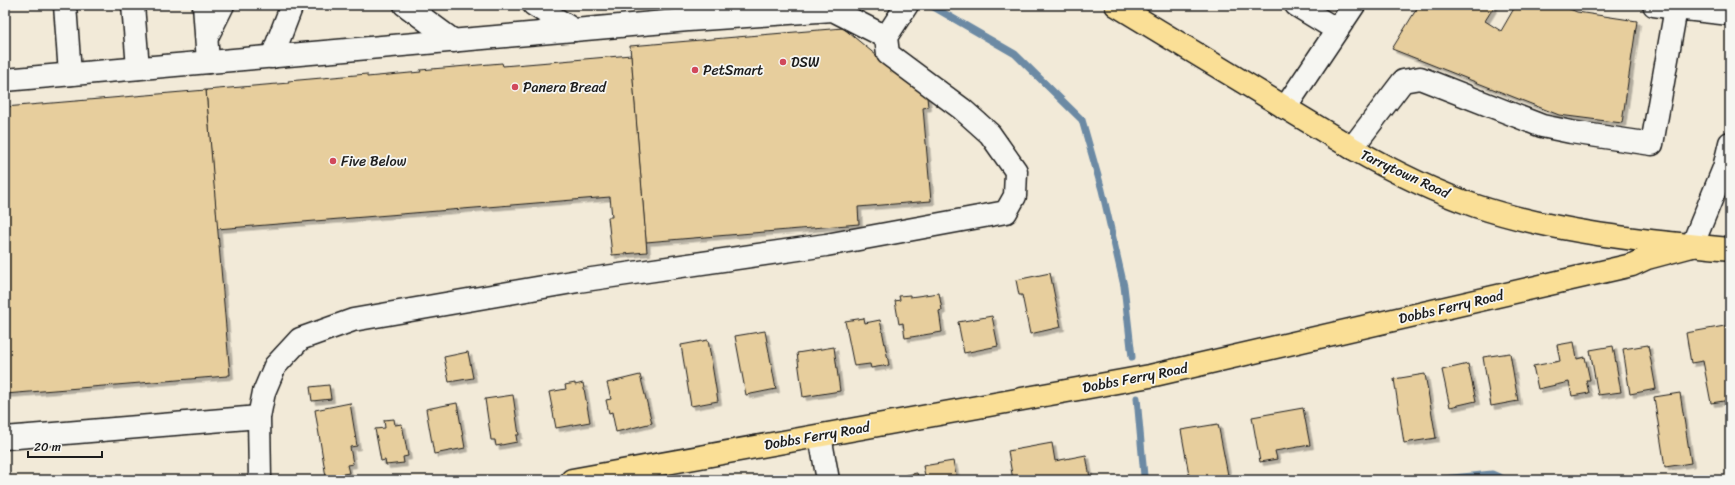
<svg xmlns="http://www.w3.org/2000/svg" width="1735" height="485" viewBox="0 0 1735 485" font-family="Sriracha,sans-serif">
  <style>
    .lines { fill: none; stroke-linecap: round; stroke-linejoin: round }
    .stream { stroke: #6c8aa4; stroke-width: 7 }
    .building { fill: #e7ce9d; stroke: #1c1c1c; filter: url(#shadow) }
    .minor-casing { stroke: #1c1c1c; stroke-width: 25 }
    .major-casing { stroke: #1c1c1c; stroke-width: 25 }
    .minor { stroke: #f6f6f2; stroke-width: 22 }
    .major { stroke: #fadf96; stroke-width: 22 }
    .poi-dot { fill: #d1495b; stroke: #f6f6f2; stroke-width: 1.5 }
    .labels { text-anchor: middle; dominant-baseline: central; stroke-width: 3.5; stroke-linejoin: round; paint-order: stroke }
    .poi-label { font-size: 14px; fill: #1c1c1c; stroke: #f6f6f2; text-anchor: start }
    .street-label { font-size: 14px; fill: #1c1c1c; stroke: #f6f6f2 }
  </style>
  <defs>
    <filter id="shadow"><feDropShadow dx="3.5" dy="3.5" stdDeviation="0" flood-color="#0004"/></filter>
  </defs>
  <rect width="100%" height="100%" fill="#f2ead8"/>
  <filter id="ink" filterUnits="userSpaceOnUse"><feTurbulence type="fractalNoise" baseFrequency=".025" numOctaves="2"/><feDisplacementMap in="SourceGraphic" scale="8" xChannelSelector="R" yChannelSelector="G"/><feConvolveMatrix kernelMatrix="1 2 1 2 8 2 1 2 1" color-interpolation-filters="sRGB"/></filter>
  <g filter="url(#ink)">
    <g class="lines">
      <g class="stream">
        <polyline points="930,5 1015,54 1082,120 1102,190 1124,286 1132,357"/>
        <polyline points="1137,398 1144,476 1147,480"/>
        <polyline points="1433,480 1492,474 1506,480"/>
      </g>
    </g>
    <g class="building">
      <polygon points="1419,5 1495,5 1485,21 1501,31 1516,5 1560,5 1577,12 1637,21 1622,123 1559,115 1392,49"/>
      <polygon points="843,28 927,97 928,107 923,108 931,201 858,207 859,224 646,242 630,46"/>
      <polygon points="631,55 647,252 612,255 608,217 612,217 610,197 217,229 206,90 289,83 288,81 367,74 367,77 421,72 420,70 502,63 503,66"/>
      <polygon points="206,90 230,375 227,375 227,376 5,394 5,107"/>
      <polygon points="1050,273 1061,327 1030,334 1022,295 1019,295 1016,280"/>
      <polygon points="939,293 942,310 939,311 942,332 905,338 903,323 899,324 895,301 900,300 899,296 910,295 910,297"/>
      <polygon points="992,316 998,346 964,353 958,322"/>
      <polygon points="864,318 865,323 880,320 889,365 871,368 870,364 854,366 845,321"/>
      <polygon points="1730,325 1730,400 1711,403 1703,361 1691,363 1686,333"/>
      <polygon points="765,331 776,389 746,395 735,336"/>
      <polygon points="708,340 718,401 691,406 681,345"/>
      <polygon points="1574,342 1577,359 1585,357 1590,380 1586,380 1589,393 1572,396 1569,382 1538,389 1533,366 1560,361 1557,345"/>
      <polygon points="1648,345 1656,389 1630,394 1623,349"/>
      <polygon points="1613,346 1621,392 1598,395 1590,350"/>
      <polygon points="834,347 840,391 803,397 797,353"/>
      <polygon points="468,352 473,378 449,382 444,357"/>
      <polygon points="1510,353 1518,401 1491,406 1483,357"/>
      <polygon points="1468,364 1476,401 1450,407 1442,370"/>
      <polygon points="1425,374 1436,438 1404,443 1394,379"/>
      <polygon points="640,375 652,423 616,432 612,412 609,413 606,400 611,399 607,383"/>
      <polygon points="575,383 575,385 583,383 590,422 556,428 549,392 566,389 565,385"/>
      <polygon points="329,385 331,399 312,401 310,387"/>
      <polygon points="1680,393 1691,463 1665,467 1654,397"/>
      <polygon points="513,395 519,435 516,435 517,442 496,446 495,440 491,440 485,399"/>
      <polygon points="350,403 357,446 350,447 353,464 347,465 349,473 326,477 315,410"/>
      <polygon points="457,403 465,448 434,454 426,409"/>
      <polygon points="1303,408 1310,445 1275,451 1277,459 1260,462 1252,417"/>
      <polygon points="394,419 395,425 402,424 408,456 403,457 404,463 386,465 385,460 381,461 375,429 385,428 384,420"/>
      <polygon points="1218,424 1228,475 1190,480 1181,430"/>
      <polygon points="1052,443 1055,461 1086,455 1090,478 1078,480 1013,480 1008,451"/>
      <polygon points="953,461 957,480 926,480 923,466"/>
      <polygon points="917,473 919,480 881,480"/>
    </g>
    <g class="lines">
      <defs>
        <g id="minor">
          <polyline points="65,5 70,74"/>
          <polyline points="133,5 138,68"/>
          <polyline points="204,5 208,62"/>
          <polyline points="405,5 454,41"/>
          <polyline points="534,5 574,30"/>
          <polyline points="1296,5 1337,30"/>
          <polyline points="1654,5 1676,8"/>
          <polyline points="207,37 223,5"/>
          <polyline points="272,57 292,5"/>
          <polyline points="5,80 688,20 833,10 886,37"/>
          <polyline points="1285,108 1354,5"/>
          <polyline points="1352,148 1403,81 1420,78 1542,126 1571,132 1652,144 1676,8 1730,14"/>
          <polyline points="1692,246 1724,168 1730,143"/>
          <polyline points="820,436 828,480"/>
          <polyline points="5,438 259,417"/>
          <polyline points="260,480 259,417 264,392 275,366 300,339 353,320 578,281 826,245 1006,212 1015,196 1016,171 990,134 962,109 888,54 886,37 907,5"/>
        </g>
        <g id="major">
          <path d="M 1116,5 L 1352,148 C 1392,171 1432,191 1476,206 C 1557,233 1645,241 1730,249"/>
          <polyline points="572,480 1150,376 1632,265 1647,258 1692,246"/>
        </g>
      </defs>
      <use href="#minor" class="minor-casing"/>
      <use href="#major" class="major-casing"/>
      <use href="#minor" class="minor"/>
      <use href="#major" class="major"/>
    </g>
  </g>
  <g class="poi-dot">
    <circle cx="783" cy="62" r="4"/>
    <circle cx="695" cy="70" r="4"/>
    <circle cx="515" cy="87" r="4"/>
    <circle cx="333" cy="161" r="4"/>
  </g>
  <g class="labels">
    <g class="poi-label">
      <text x="791" y="62">DSW</text>
      <text x="703" y="70">PetSmart</text>
      <text x="523" y="87">Panera Bread</text>
      <text x="341" y="161">Five Below</text>
    </g>
    <g class="street-label">
      <text transform="translate(1405 174) rotate(25)">Tarrytown Road</text>
      <text transform="translate(1451 307) rotate(-13)">Dobbs Ferry Road</text>
      <text transform="translate(1135 378) rotate(-11)">Dobbs Ferry Road</text>
      <text transform="translate(817 436) rotate(-10)">Dobbs Ferry Road</text>
    </g>
  </g>
  <rect width="1735" height="485" fill="none" stroke="#f6f6f2" stroke-width="20"/>
  <rect x="10" y="10" width="1715" height="465" fill="none" stroke="#1c1c1c" stroke-width="1.5" filter="url(#ink)"/>
  <path d="M28 451v6h74v-6" fill="none" stroke="#1c1c1c" stroke-width="2"/>
  <text x="34" y="451" font-size="12" fill="#1c1c1c" stroke="#f6f6f2" stroke-width="3" paint-order="stroke">20 m</text>
</svg>
